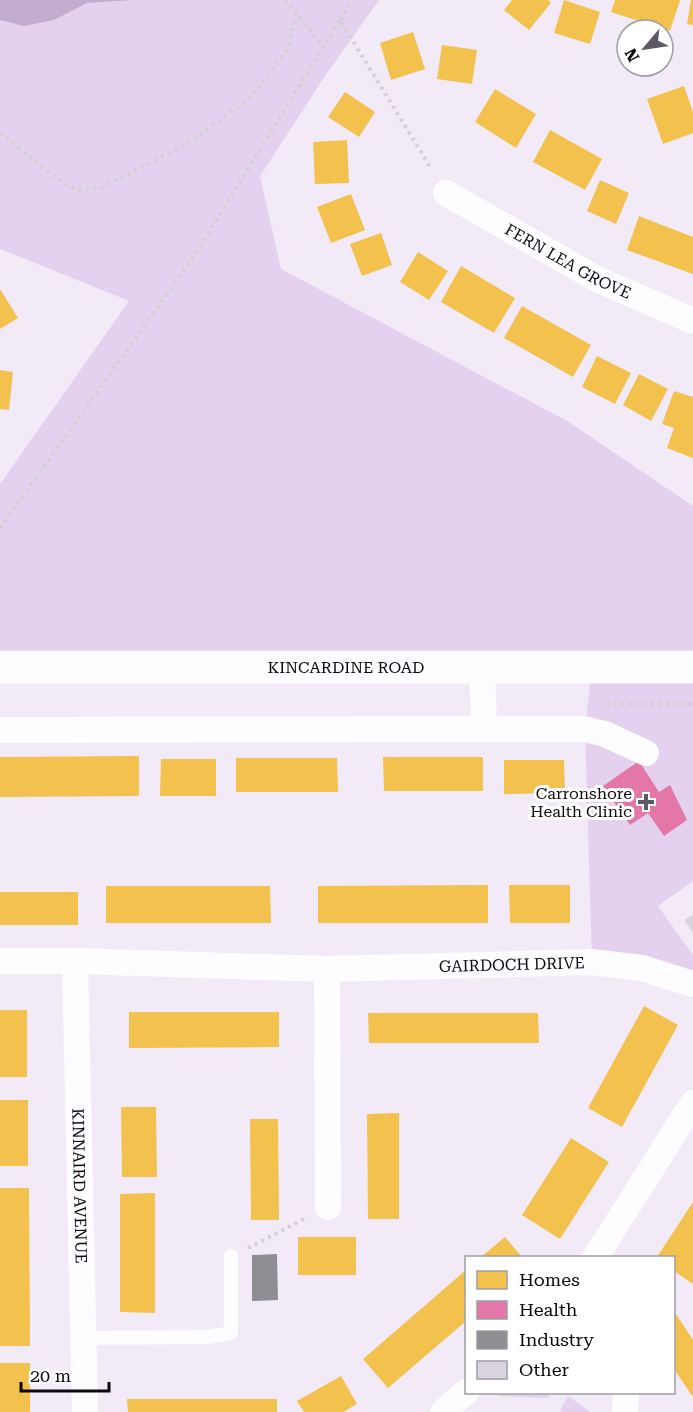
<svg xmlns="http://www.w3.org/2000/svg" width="693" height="1412" viewBox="0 0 693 1412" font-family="'Roboto Serif',serif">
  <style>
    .green { fill: #e4d1ef }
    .water { fill: #c2accf }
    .homes { fill: #f2c14e }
    .health { fill: #e377a8 }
    .industry { fill: #8d8d92 }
    .building { fill: #dbd3df }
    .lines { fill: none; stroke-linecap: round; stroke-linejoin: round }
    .path { stroke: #d3d0d4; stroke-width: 4; stroke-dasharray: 3 4.5; stroke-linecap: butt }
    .service { stroke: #fdfcfe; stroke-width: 14 }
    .minor { stroke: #fdfcfe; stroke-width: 26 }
    .tertiary { stroke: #fdfcfe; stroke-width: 33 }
    .poi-dot { fill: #5e5862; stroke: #fff; stroke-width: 2 }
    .labels { text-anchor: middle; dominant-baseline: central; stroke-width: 6; stroke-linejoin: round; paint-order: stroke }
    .street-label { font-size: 16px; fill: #0e0911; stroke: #fff }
    .poi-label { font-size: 16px; fill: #0e0911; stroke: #fff; text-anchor: end }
  </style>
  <rect width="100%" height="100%" fill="#f3eaf8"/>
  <g class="green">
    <polygon points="0,0 379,0 325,76 260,176 281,269 569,422 693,506 693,881 658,906 693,955 693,984 592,962 585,729 592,667 0,667 0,484 129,301 0,249"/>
    <polygon points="502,1393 502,1392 550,1393 548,1398 498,1396"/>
    <polygon points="568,1396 589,1411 589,1412 563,1412 560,1410"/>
  </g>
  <polygon class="water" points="0,0 132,0 87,3 54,20 24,26 0,20"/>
  <g class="homes">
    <polygon points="512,0 548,0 551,3 529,30 504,10"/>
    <polygon points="564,0 600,12 590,44 554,33"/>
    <polygon points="615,0 680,0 670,31 611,12"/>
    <polygon points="691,0 693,0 693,25 687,24"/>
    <polygon points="413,32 425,69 391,80 380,43"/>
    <polygon points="442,45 477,50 472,84 437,79"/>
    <polygon points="684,86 693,112 693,133 663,144 647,99"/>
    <polygon points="495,89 536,114 516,148 475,122"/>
    <polygon points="345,92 375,112 359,137 328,117"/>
    <polygon points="550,130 602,159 585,190 533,162"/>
    <polygon points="347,140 349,183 315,184 313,142"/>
    <polygon points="600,180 629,193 616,224 587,211"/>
    <polygon points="351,194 365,230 331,243 317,207"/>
    <polygon points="639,216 693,237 693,274 627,250"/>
    <polygon points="381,233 392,265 362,276 350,244"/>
    <polygon points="418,252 448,271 429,300 400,282"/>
    <polygon points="461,266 515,298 494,333 441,302"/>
    <polygon points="0,289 18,318 0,329"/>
    <polygon points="522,306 591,345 573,377 504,338"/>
    <polygon points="597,356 631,373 615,404 582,387"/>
    <polygon points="0,370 13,372 9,410 0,409"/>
    <polygon points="639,374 668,389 651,421 623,405"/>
    <polygon points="674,391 693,397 693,458 667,448 674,428 662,424"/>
    <polygon points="139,756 139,796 0,797 0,757"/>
    <polygon points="383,757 483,757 483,791 384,791"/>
    <polygon points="236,758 337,758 338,792 236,792"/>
    <polygon points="161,759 216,759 216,796 160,796"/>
    <polygon points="504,760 564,760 565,793 504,794"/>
    <polygon points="488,885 488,923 318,923 318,886"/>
    <polygon points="509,885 570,885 570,923 510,923"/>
    <polygon points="106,886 270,886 271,923 106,923"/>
    <rect x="0" y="892" width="78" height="33"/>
    <polygon points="644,1006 678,1025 622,1127 588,1108"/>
    <rect x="0" y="1010" width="27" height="67"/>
    <polygon points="129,1012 279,1012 279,1047 129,1048"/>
    <polygon points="368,1013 538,1013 539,1043 369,1043"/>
    <rect x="0" y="1100" width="28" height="66"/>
    <polygon points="121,1107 156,1107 157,1177 122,1177"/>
    <polygon points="399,1113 399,1219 368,1219 367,1114"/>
    <polygon points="250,1119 278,1119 279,1220 251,1220"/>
    <polygon points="571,1138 609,1162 560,1239 522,1215"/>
    <polygon points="0,1188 29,1188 30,1346 0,1346"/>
    <polygon points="155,1193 155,1313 120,1312 120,1194"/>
    <polygon points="693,1202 693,1284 674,1271 674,1257 657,1257"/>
    <rect x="298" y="1237" width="58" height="38"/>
    <polygon points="505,1237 522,1257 481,1257"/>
    <polygon points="466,1270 466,1321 388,1388 363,1359"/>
    <polygon points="674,1311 693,1340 693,1397 674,1369"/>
    <rect x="0" y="1363" width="30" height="49"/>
    <polygon points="341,1376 357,1404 343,1412 304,1412 297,1401"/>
    <polygon points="127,1399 277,1399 277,1412 128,1412"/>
  </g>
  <polygon class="health" points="639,761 659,792 670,785 687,820 664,836 648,813 630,825 603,786"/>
  <polygon class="industry" points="277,1254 278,1300 252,1301 252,1255"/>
  <polygon class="building" points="693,915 693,933 684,920"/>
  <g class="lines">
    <g class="path">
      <polyline points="285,0 323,46"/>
      <polyline points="340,20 353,0"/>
      <polyline points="0,133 57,179 77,190 103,187 187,144 251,97 288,49 296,15"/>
      <polyline points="0,528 195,255 340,20 432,170"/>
      <polyline points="606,704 693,704"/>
      <polyline points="248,1248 306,1218"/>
    </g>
    <polyline class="service" points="84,1338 208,1337 231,1333 231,1256"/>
    <g class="minor">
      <path id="s1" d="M 446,193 L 597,279 L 693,321"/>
      <polyline points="482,666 484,728"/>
      <polyline points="0,730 585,729 605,734 646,753"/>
      <path id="s2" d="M 0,961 L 75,961 L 327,969 L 592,962 L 642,968 L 693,984"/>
      <path id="s3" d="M 75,961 L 85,1412"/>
      <polyline points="327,969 328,1207"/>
      <polyline points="595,1258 693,1103"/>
      <polyline points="443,1412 466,1392"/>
      <polyline points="625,1412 626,1392"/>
    </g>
    <path class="tertiary" id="s4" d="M 0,667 L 693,667"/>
  </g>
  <path class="poi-dot" d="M643 793h6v6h6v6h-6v6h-6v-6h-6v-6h6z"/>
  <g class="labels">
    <g class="street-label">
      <text stroke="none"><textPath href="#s1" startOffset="140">FERN LEA GROVE</textPath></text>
      <text stroke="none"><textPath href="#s4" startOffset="346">KINCARDINE ROAD</textPath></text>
      <text stroke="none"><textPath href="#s2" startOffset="512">GAIRDOCH DRIVE</textPath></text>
      <text stroke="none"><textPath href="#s3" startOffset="225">KINNAIRD AVENUE</textPath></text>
    </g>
    <g class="poi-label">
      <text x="632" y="793">Carronshore<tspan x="632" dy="18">Health Clinic</tspan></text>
    </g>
  </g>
  <rect x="465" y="1256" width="210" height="138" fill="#ffffff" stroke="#9f9da0" stroke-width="1.5"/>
  <rect x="477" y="1271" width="30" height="18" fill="#f2c14e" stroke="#9f9da0" stroke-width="1.5"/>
  <text x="519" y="1286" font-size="18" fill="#0e0911">Homes</text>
  <rect x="477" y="1301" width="30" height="18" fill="#e377a8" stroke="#9f9da0" stroke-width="1.5"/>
  <text x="519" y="1316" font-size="18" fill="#0e0911">Health</text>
  <rect x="477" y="1331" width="30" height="18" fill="#8d8d92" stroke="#9f9da0" stroke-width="1.5"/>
  <text x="519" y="1346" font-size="18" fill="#0e0911">Industry</text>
  <rect x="477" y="1361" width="30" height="18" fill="#dbd3df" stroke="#9f9da0" stroke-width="1.5"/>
  <text x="519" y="1376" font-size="18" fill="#0e0911">Other</text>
  <g transform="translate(645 48) rotate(241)"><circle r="28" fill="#ffffff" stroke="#9f9da0" stroke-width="1.5"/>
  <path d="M0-4.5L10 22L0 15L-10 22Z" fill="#5e5862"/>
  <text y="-9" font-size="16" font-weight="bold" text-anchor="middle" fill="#0e0911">N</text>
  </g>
  <path d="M21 1382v9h88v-9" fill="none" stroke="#0e0911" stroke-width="3"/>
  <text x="30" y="1382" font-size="18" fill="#0e0911" stroke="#ffffff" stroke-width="4.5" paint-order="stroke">20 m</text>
</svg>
